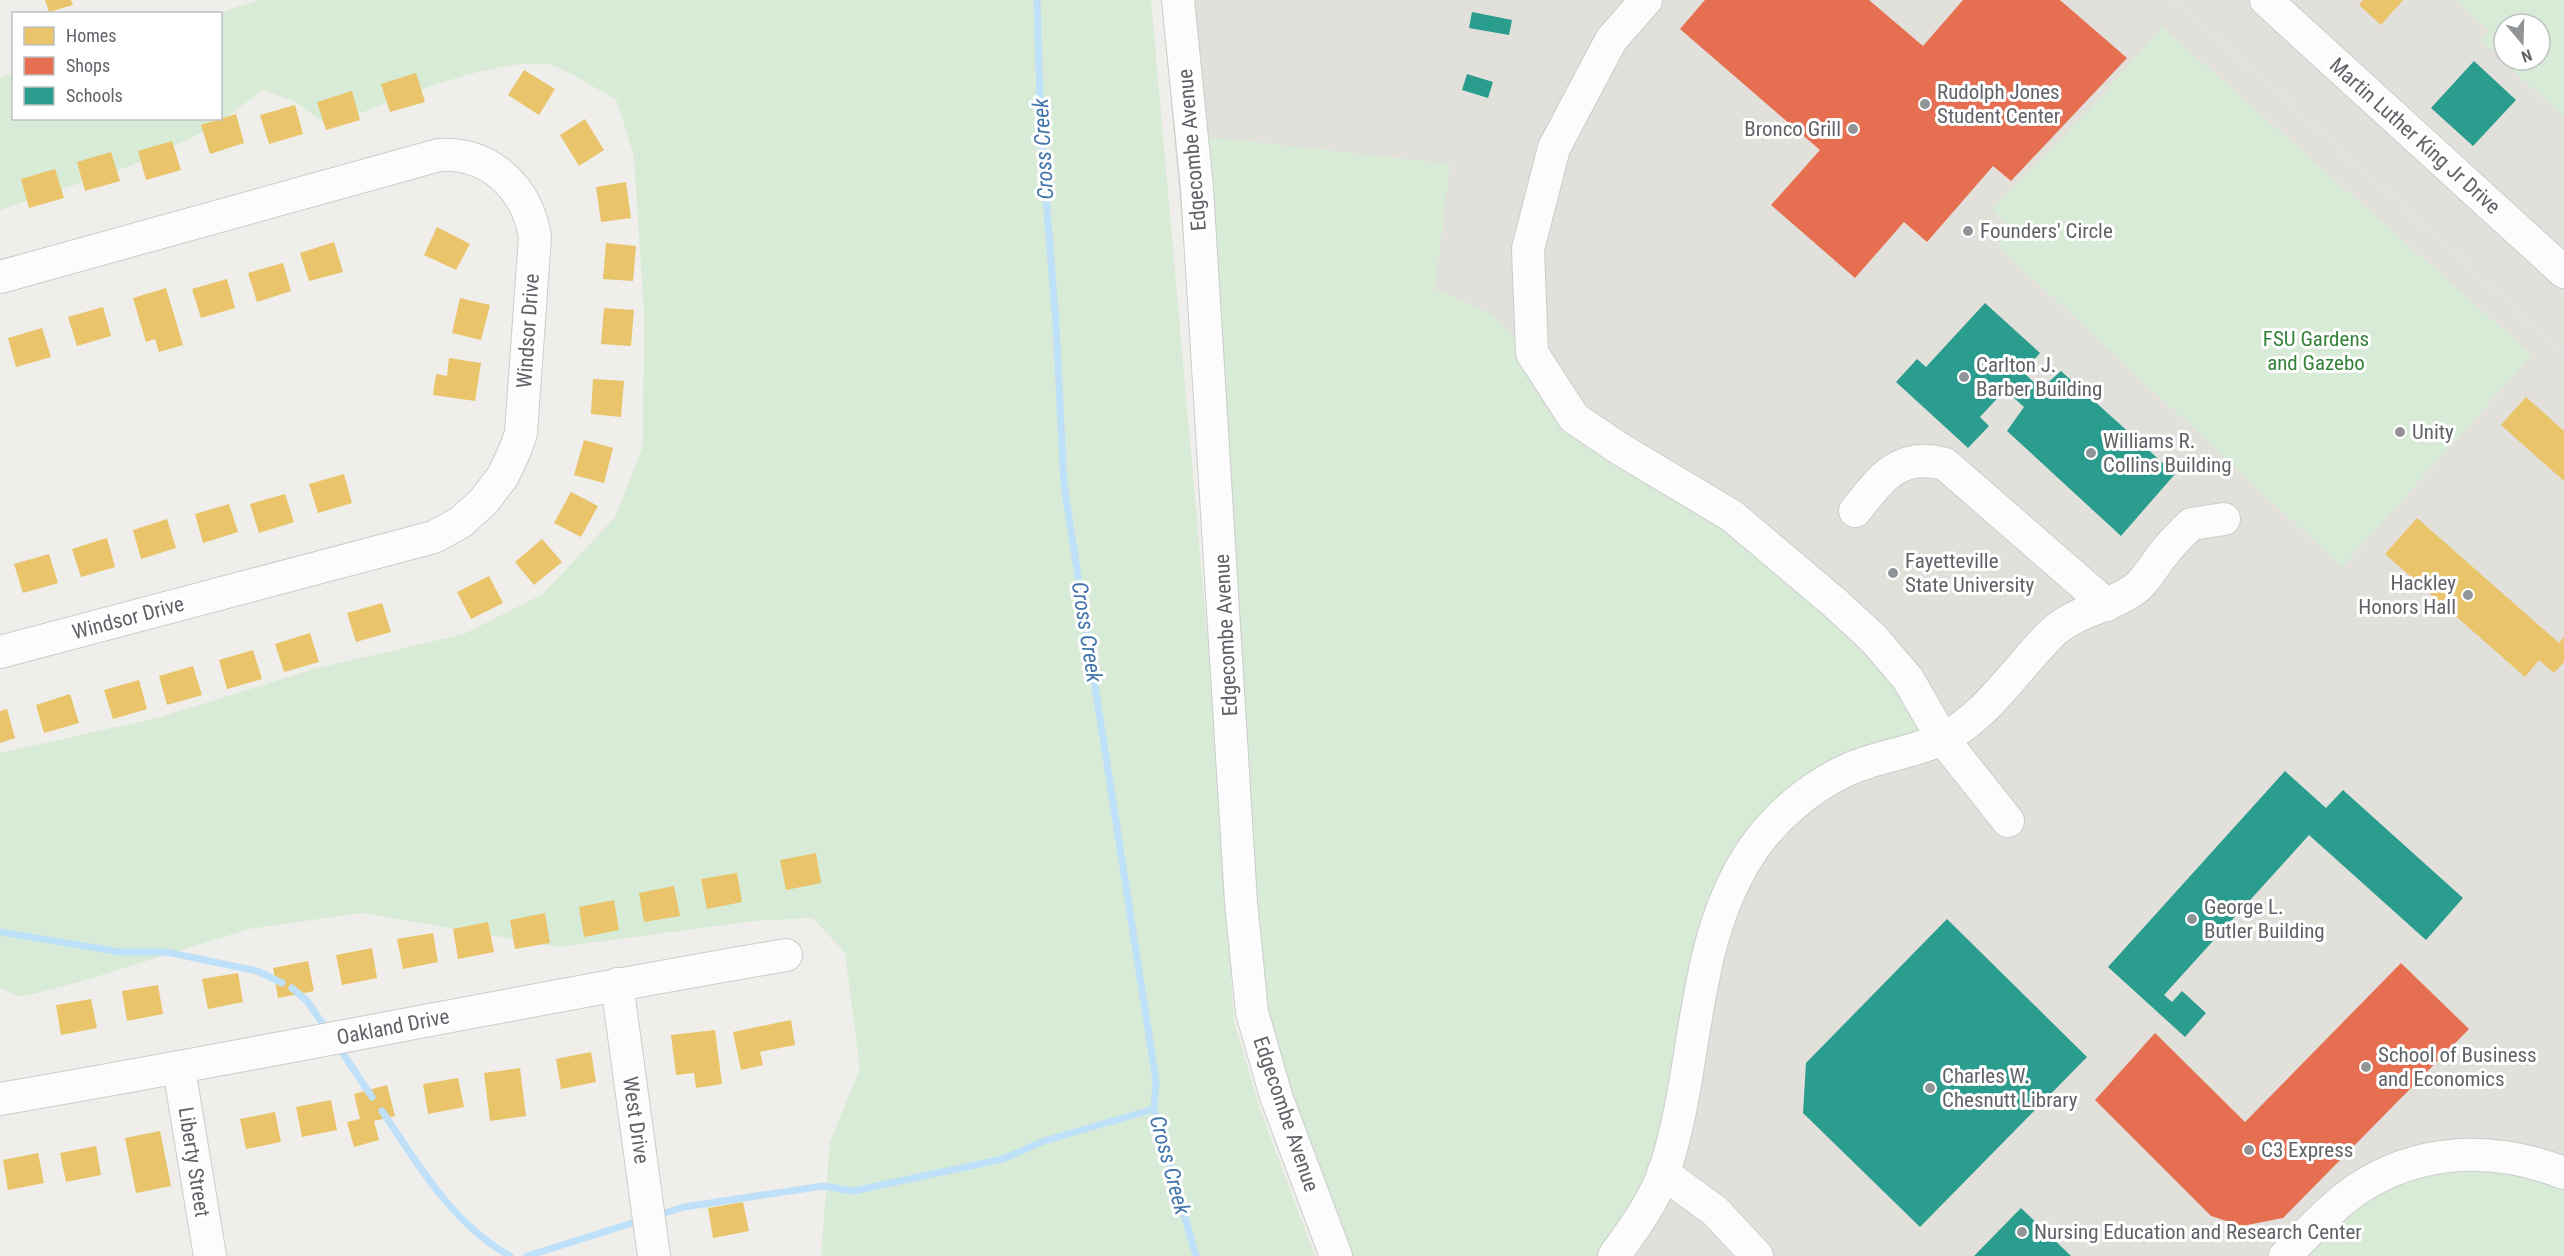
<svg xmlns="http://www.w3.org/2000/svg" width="2564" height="1256" viewBox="0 0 2564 1256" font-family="'Roboto Condensed',sans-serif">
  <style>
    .education { fill: #e2e0da; fill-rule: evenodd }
    .green { fill: #d8ebd6 }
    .homes { fill: #e9c46a }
    .shops { fill: #e76f51 }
    .schools { fill: #2a9d8f }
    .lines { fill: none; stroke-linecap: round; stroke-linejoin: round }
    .stream { stroke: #bfe0f9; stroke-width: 7 }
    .minor-casing { stroke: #cbcccc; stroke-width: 34 }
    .minor { stroke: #fdfcfc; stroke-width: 32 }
    .rail { stroke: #e4e4e4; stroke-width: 4.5; stroke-dasharray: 1.5 8; stroke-linecap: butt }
    .poi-dot { fill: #919496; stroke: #fff; stroke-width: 2 }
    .labels { text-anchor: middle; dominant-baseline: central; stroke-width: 6; stroke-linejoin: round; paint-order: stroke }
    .poi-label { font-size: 21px; fill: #5f6368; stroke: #fff; text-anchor: start }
    .street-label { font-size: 21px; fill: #5f6368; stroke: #fff }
    .park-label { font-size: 21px; fill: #348238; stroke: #fff }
    .water-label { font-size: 22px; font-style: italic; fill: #4174aa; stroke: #fff }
  </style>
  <rect width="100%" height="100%" fill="#efeeea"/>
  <path class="education" d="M 1162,0 L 2564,0 L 2564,1256 L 1336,1256 L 1252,1012 ZM 2504,24 L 2540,24 L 2540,60 L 2504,60 Z"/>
  <g class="green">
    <path d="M 260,0 L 1151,0 L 1211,679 L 1234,1021 L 1260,1109 L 1315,1256 L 821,1256 L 830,1141 L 860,1069 L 845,953 L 813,918 L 754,921 L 559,947 L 362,913 L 249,929 L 86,980 L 21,997 L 0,988 L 0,753 L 161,717 L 314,669 L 464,634 L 543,594 L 616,516 L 643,445 L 644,314 L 634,157 L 616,99 C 601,92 561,66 547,64 C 489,58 384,103 329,127 L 296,102 L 263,90 L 214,127 L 130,166 L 0,210 L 0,78 L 13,74 L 14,118 L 220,118 L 220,14 L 217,13 Z"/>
    <polygon points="2456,0 2564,0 2564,117 2506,64 2508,62 2505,60 2540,60 2540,24 2504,24 2504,59 2481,42 2490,31"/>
    <polygon points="2162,27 2532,355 2342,567 1999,247 2005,225 1992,209 2092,107"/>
    <polygon points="1191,135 1450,164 1435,289 1491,314 1532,353 1574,418 1835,603 1942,738 1847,770 1740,869 1658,1186 1614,1256 1336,1256 1252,1012"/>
    <polygon points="2412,1164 2564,1173 2564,1256 2285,1256"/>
  </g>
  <g class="homes">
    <polygon points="45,0 71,0 73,5 49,12"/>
    <polygon points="2363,0 2403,0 2381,25 2359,5"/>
    <polygon points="524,70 555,89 539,115 508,95"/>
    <polygon points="416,73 425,102 390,112 381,84"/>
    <polygon points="352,91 360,120 326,130 317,102"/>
    <polygon points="295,105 303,134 269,144 260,115"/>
    <polygon points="236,114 244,143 210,154 201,125"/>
    <polygon points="585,119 604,150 579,166 560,135"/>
    <polygon points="172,141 181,170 146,180 138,151"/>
    <polygon points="111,152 120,181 85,191 77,162"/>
    <polygon points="55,169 64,198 29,208 21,179"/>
    <polygon points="626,182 631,218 601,222 596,187"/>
    <polygon points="437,227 470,244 456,270 424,255"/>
    <polygon points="334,242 343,272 309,281 300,253"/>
    <polygon points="606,243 636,246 633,281 603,279"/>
    <polygon points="283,263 291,291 257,302 248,273"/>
    <polygon points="227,279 235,308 201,318 192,289"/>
    <polygon points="166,288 183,345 159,352 155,339 146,342 133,298"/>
    <polygon points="460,298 490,305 481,340 452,333"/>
    <polygon points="103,307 111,336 77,346 68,317"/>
    <polygon points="604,308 634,310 631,346 601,344"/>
    <polygon points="42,328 51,357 16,367 8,338"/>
    <polygon points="449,358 481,363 475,401 433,395 436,374 447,376"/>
    <polygon points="593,379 624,381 621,417 591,414"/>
    <polygon points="2526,397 2564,431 2564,481 2501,425"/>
    <polygon points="584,440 613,448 604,483 574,475"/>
    <polygon points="344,474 352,503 318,513 309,484"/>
    <polygon points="571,492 598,506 581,537 554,523"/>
    <polygon points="285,494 294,522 259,533 250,504"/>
    <polygon points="229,504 238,532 203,543 195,514"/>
    <polygon points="2417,518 2559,643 2564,637 2564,662 2554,673 2539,660 2525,677 2385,554"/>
    <polygon points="167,519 176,548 141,559 133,530"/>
    <polygon points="107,538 115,567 81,577 72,549"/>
    <polygon points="542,539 562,562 534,585 515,562"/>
    <polygon points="49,554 58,583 23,593 14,564"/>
    <polygon points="489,576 503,603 471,619 457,592"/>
    <polygon points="382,603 391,632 356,642 347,613"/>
    <polygon points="310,633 319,662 284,672 275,644"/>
    <polygon points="253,650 262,679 227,689 219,660"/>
    <polygon points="193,666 202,695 167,705 159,676"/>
    <polygon points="139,680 147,709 113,719 104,690"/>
    <polygon points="70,694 79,723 44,733 36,705"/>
    <polygon points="7,709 15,738 0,743 0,711"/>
    <polygon points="816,853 821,883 786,890 780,860"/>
    <polygon points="737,873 742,902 707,909 701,879"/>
    <polygon points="674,886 680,916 644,922 639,893"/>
    <polygon points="614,900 619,930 584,937 579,907"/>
    <polygon points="545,913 550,943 515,949 510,920"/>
    <polygon points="488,922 494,952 458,959 453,929"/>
    <polygon points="433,933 438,962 403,969 397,939"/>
    <polygon points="372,948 377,978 342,985 336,955"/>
    <polygon points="308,961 314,991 278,998 273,968"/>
    <polygon points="238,973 243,1002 208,1009 202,979"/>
    <polygon points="158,985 163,1014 127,1021 122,991"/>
    <polygon points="91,999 97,1028 61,1035 56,1005"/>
    <polygon points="791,1020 795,1045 760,1052 763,1065 741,1070 733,1032"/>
    <polygon points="715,1030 722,1084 696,1088 694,1073 676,1075 671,1035"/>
    <polygon points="591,1052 596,1082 561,1089 556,1059"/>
    <polygon points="520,1068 526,1116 490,1121 484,1073"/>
    <polygon points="458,1078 464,1107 428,1114 423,1084"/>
    <polygon points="387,1085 395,1116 374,1121 379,1140 354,1147 347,1122 360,1119 354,1094"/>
    <polygon points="331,1100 337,1130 302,1137 296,1107"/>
    <polygon points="275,1112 281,1142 246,1149 240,1119"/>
    <polygon points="160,1131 171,1186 136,1193 125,1138"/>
    <polygon points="96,1146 101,1175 66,1182 60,1153"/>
    <polygon points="38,1153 44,1183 8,1190 3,1160"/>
    <polygon points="743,1202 749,1231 713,1238 708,1208"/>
  </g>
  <g class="shops">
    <polygon points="1705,0 1869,0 1923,46 1963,0 2060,0 2127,58 2011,181 1993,166 1927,242 1904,222 1855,278 1771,205 1820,150 1680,29"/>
    <polygon points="2401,963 2469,1029 2283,1218 2242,1226 2211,1216 2095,1100 2155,1033 2245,1122"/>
  </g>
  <g class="schools">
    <polygon points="1472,12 1512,20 1509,35 1469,28"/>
    <polygon points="2474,61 2516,100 2473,146 2431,108"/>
    <polygon points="1467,74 1493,82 1488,98 1462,90"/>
    <polygon points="1985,303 2040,353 2023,372 2041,389 2061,371 2175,474 2121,536 2007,431 2024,407 2005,390 1980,417 1989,426 1968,448 1896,382 1917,359 1926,367"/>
    <polygon points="2285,771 2326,808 2343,790 2463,898 2426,940 2309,835 2164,995 2172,1002 2182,991 2206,1013 2185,1037 2108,967"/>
    <polygon points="1947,919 2087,1057 1920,1227 1803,1113 1806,1063"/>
    <polygon points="2021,1208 2071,1256 1974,1256"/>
  </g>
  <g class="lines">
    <g class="stream">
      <polyline points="1037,0 1041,133 1056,324 1064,485 1156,1081 1154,1109 1196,1256"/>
      <polyline points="0,932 120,952 166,952 257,971 282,983"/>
      <polyline points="292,988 307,1001 327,1030"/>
      <polyline points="338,1046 372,1097"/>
      <path d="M 382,1111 C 418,1164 452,1224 510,1256"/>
      <polyline points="655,1216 684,1207 823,1186 853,1191 1003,1159 1044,1141 1154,1109"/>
      <polyline points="527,1256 642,1220"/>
    </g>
    <defs>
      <g id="minor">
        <polyline points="1178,0 1197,188 1241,902 1252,1012 1276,1096 1336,1256"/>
        <polyline points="1646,0 1611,40 1554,148 1528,249 1532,353 1574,418 1620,449 1732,516 1835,603 1874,639 1908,679 1942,738 2008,821"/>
        <polyline points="2266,0 2564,272"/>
        <path d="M 0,277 L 439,155 C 490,152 527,188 535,237 L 521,433 L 516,448 L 503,476 L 484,501 L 461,522 L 434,537 L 0,652"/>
        <path d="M 1855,511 C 1882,478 1898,452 1945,464 L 2107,605"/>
        <polyline points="617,984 654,1256"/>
        <polyline points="179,1069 210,1256"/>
        <path d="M 0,1099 C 263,1054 523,1000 786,955"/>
        <polyline points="1663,1173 1715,1211 1757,1256"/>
        <path d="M 1614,1256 C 1632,1231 1652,1204 1663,1175 C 1700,1069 1688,944 1753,849 C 1776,816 1810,787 1847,770 C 1877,756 1912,753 1942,739 C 1988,716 2017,667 2053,632 C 2077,610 2106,609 2132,591 C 2145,583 2154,565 2164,553 C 2172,543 2182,533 2191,524 L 2224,519"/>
        <path d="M 2285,1256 C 2307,1234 2330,1208 2356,1190 C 2420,1147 2494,1146 2564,1173"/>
      </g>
    </defs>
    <use href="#minor" class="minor-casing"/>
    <use href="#minor" class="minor"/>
    <polyline class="rail" points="2175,0 2564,353"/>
  </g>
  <g class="poi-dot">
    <circle cx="1925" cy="104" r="6"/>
    <circle cx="1853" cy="129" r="6"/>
    <circle cx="1968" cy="231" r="6"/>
    <circle cx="1964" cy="377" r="6"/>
    <circle cx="2400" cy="432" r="6"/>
    <circle cx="2091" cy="453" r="6"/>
    <circle cx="1893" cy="573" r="6"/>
    <circle cx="2468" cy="595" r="6"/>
    <circle cx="2192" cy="919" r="6"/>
    <circle cx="2366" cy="1067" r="6"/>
    <circle cx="1930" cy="1088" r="6"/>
    <circle cx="2249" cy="1150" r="6"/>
    <circle cx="2022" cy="1232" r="6"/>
  </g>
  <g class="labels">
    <g class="poi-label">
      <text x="1937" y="92">Rudolph Jones<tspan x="1937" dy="24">Student Center</tspan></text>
      <text x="1841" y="129" text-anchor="end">Bronco Grill</text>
      <text x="1980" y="231">Founders' Circle</text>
      <text x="1976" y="365">Carlton J.<tspan x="1976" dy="24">Barber Building</tspan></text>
      <text x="2412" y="432">Unity</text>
      <text x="2103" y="441">Williams R.<tspan x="2103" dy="24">Collins Building</tspan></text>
      <text x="1905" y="561">Fayetteville<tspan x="1905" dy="24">State University</tspan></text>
      <text x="2456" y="583" text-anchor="end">Hackley<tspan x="2456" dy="24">Honors Hall</tspan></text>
      <text x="2204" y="907">George L.<tspan x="2204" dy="24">Butler Building</tspan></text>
      <text x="2378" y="1055">School of Business<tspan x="2378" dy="24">and Economics</tspan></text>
      <text x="1942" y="1076">Charles W.<tspan x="1942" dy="24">Chesnutt Library</tspan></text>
      <text x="2261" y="1150">C3 Express</text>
      <text x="2034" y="1232">Nursing Education and Research Center</text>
    </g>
    <g class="street-label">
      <text transform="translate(2415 136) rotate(42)">Martin Luther King Jr Drive</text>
      <text transform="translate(1192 150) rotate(-95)">Edgecombe Avenue</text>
      <text transform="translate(528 331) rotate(-86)">Windsor Drive</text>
      <text transform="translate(128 618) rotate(-15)">Windsor Drive</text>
      <text transform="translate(1226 635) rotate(-93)">Edgecombe Avenue</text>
      <text transform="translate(393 1027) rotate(-11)">Oakland Drive</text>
      <text transform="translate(1286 1114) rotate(71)">Edgecombe Avenue</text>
      <text transform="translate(636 1120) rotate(82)">West Drive</text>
      <text transform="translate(194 1162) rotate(81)">Liberty Street</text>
    </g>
    <g class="park-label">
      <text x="2316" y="339">FSU Gardens<tspan x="2316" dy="24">and Gazebo</tspan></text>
    </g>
    <g class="water-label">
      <text transform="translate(1043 149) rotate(-93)">Cross Creek</text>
      <text transform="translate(1087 632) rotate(81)">Cross Creek</text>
      <text transform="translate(1170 1165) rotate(75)">Cross Creek</text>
    </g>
  </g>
  <rect x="12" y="12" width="210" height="108" fill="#ffffff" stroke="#bfc1c3" stroke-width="1.5"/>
  <rect x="24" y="27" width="30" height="18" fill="#e9c46a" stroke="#bfc1c3" stroke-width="1.5"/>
  <text x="66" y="42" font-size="18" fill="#5f6368">Homes</text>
  <rect x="24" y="57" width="30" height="18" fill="#e76f51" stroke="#bfc1c3" stroke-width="1.5"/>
  <text x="66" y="72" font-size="18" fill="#5f6368">Shops</text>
  <rect x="24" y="87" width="30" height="18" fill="#2a9d8f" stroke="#bfc1c3" stroke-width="1.5"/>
  <text x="66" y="102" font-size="18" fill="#5f6368">Schools</text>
  <g transform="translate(2522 42) rotate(161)"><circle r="28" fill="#ffffff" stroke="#bfc1c3" stroke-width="1.5"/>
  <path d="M0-4.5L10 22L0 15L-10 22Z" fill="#919496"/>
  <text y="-9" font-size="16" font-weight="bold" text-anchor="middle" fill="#5f6368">N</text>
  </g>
</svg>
